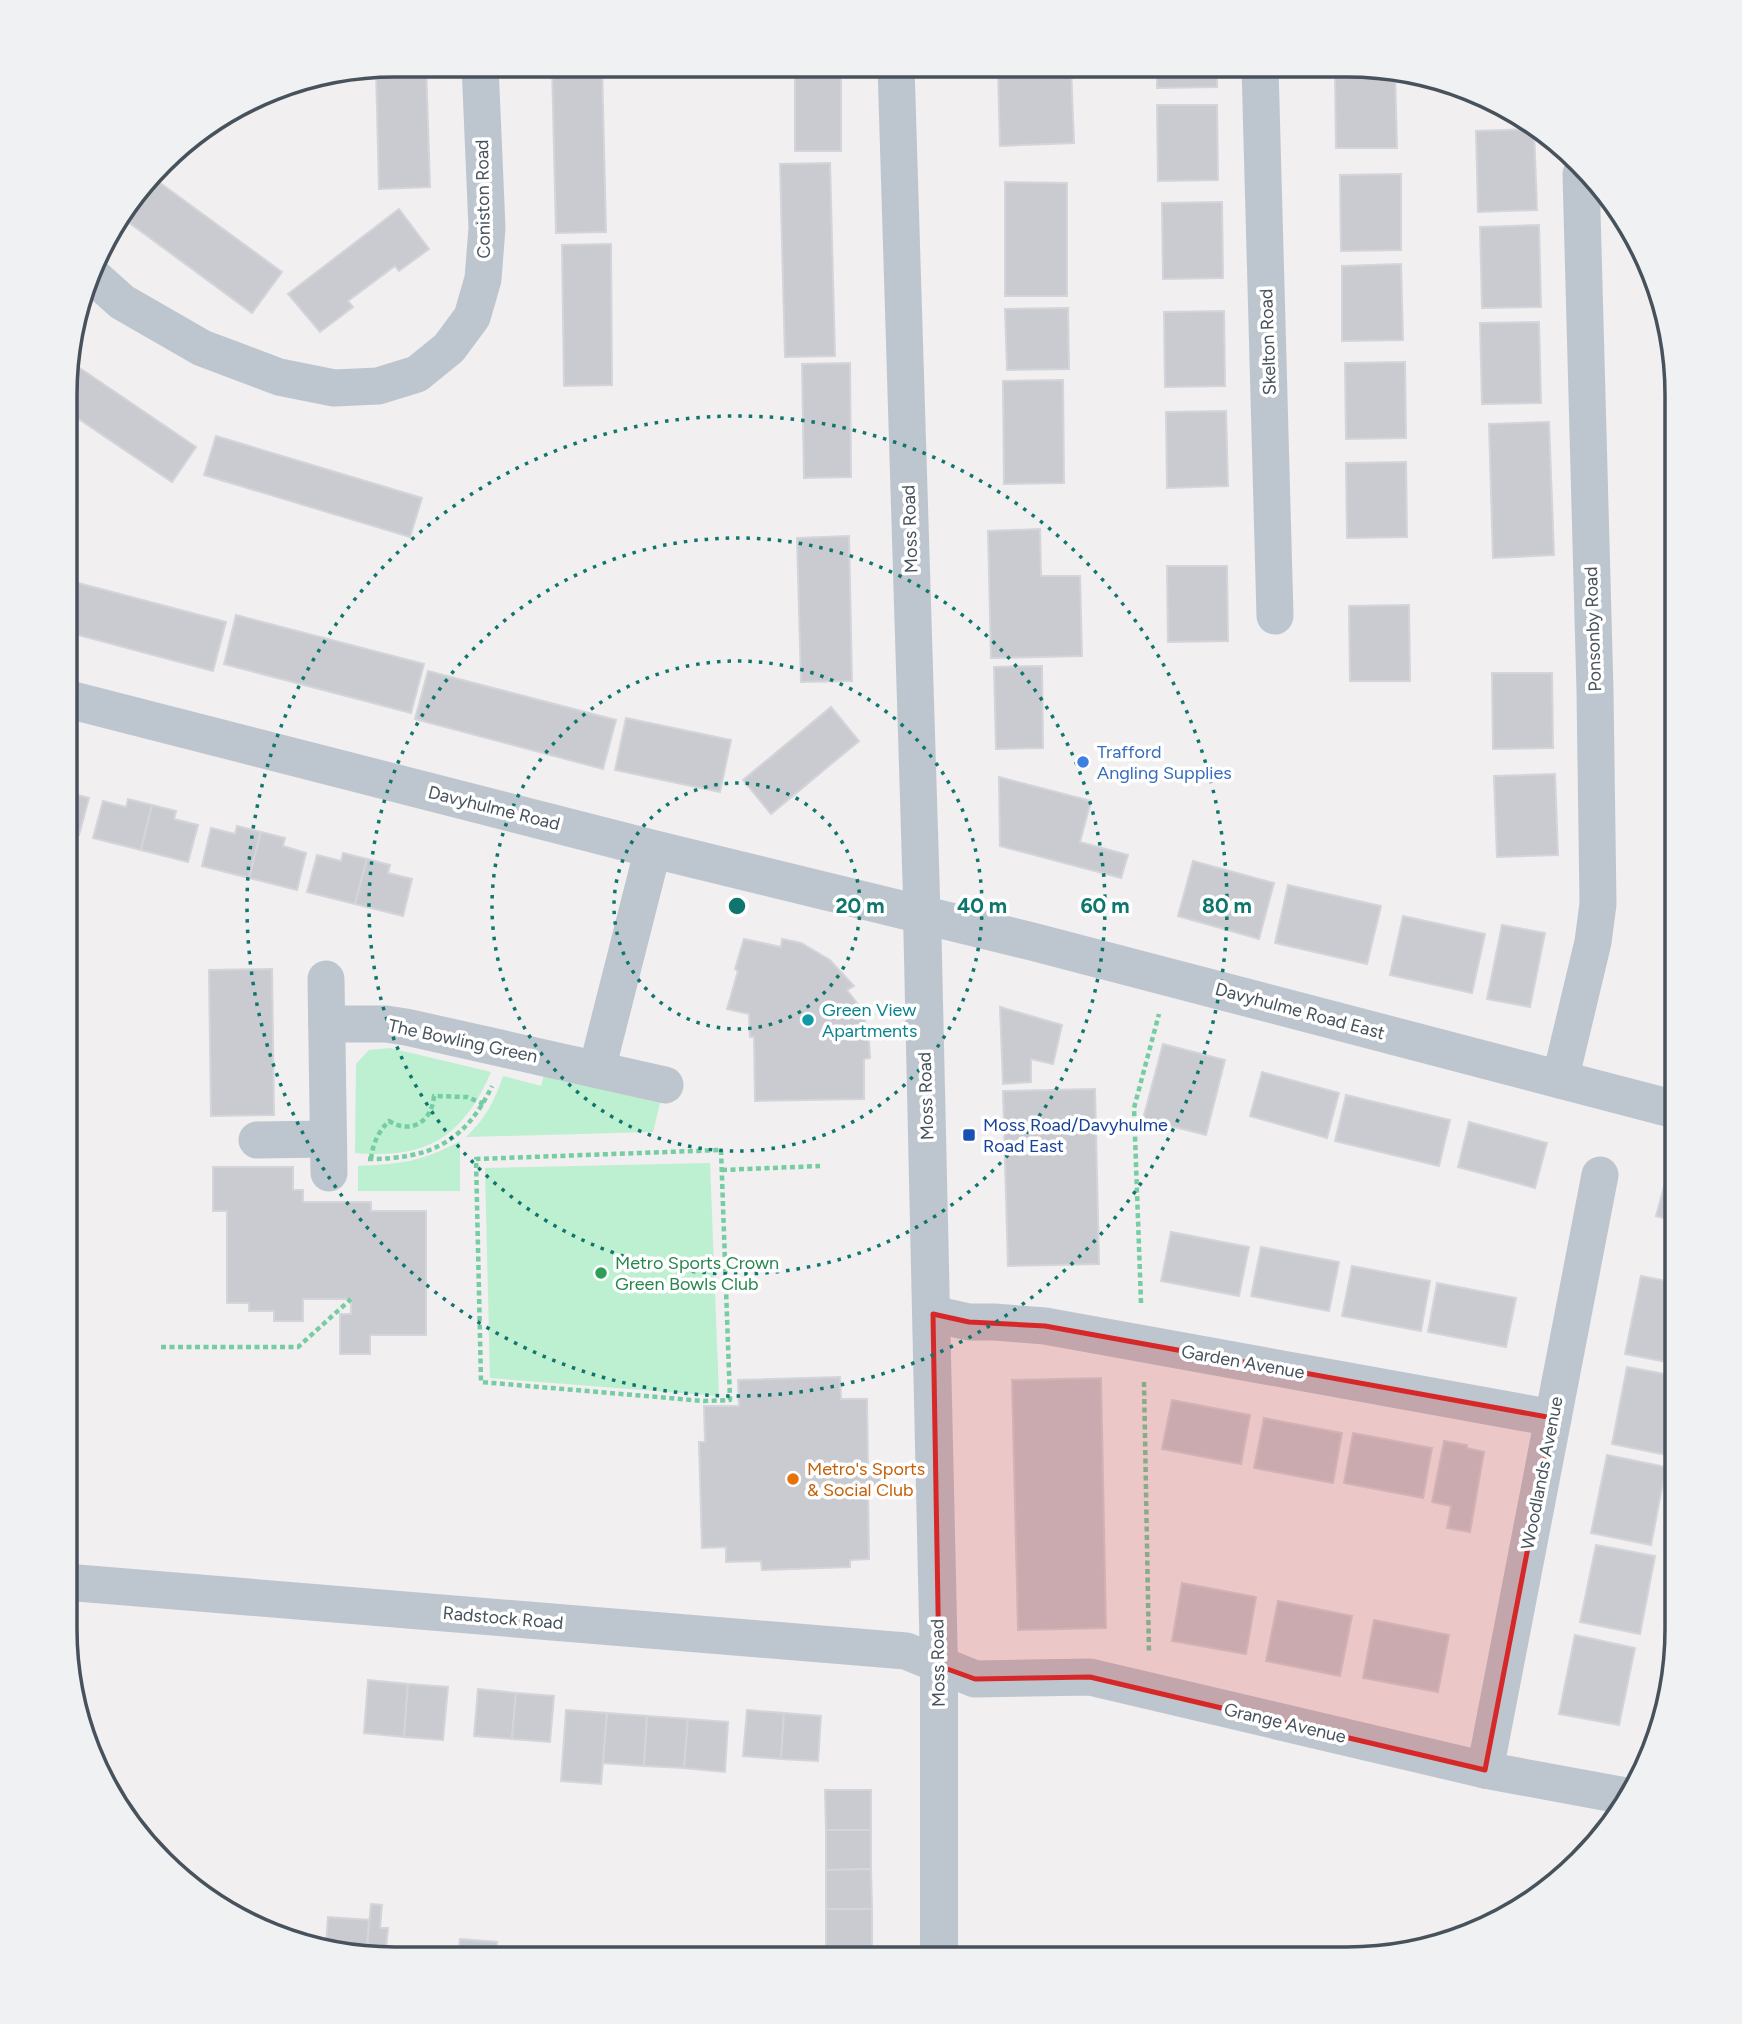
<svg xmlns="http://www.w3.org/2000/svg" width="1742" height="2024" viewBox="0 0 1742 2024" font-family="Figtree,sans-serif">
  <style>
    .green { fill: #bdefd1 }
    .building { fill: #c9cbd1; stroke: #d3d5da; stroke-width: 2 }
    .lines { fill: none; stroke-linecap: round; stroke-linejoin: round }
    .path { stroke: #75cda2; stroke-width: 4.5; stroke-dasharray: 5 3.5; stroke-linecap: butt }
    .minor { stroke: #bdc6ce; stroke-width: 37 }
    .tertiary { stroke: #bdc6ce; stroke-width: 38 }
    .marked { fill: #d62828; fill-opacity: 0.2; stroke: #d62828; stroke-width: 5; stroke-linejoin: round }
    .ring { fill: none; stroke: #0f766e; stroke-width: 3.5; stroke-dasharray: 3.5 7 }
    .shop-dot { fill: #3f7fe0; stroke: #fff; stroke-width: 2.5 }
    .culture-dot { fill: #0f9aa8; stroke: #fff; stroke-width: 2.5 }
    .transit-dot { fill: #1a4fb4; stroke: #fff; stroke-width: 2.5 }
    .leisure-dot { fill: #2e9e5b; stroke: #fff; stroke-width: 2.5 }
    .food-dot { fill: #e8710a; stroke: #fff; stroke-width: 2.5 }
    .labels { text-anchor: middle; dominant-baseline: central; stroke-width: 7; stroke-linejoin: round; paint-order: stroke }
    .street-label { font-size: 18px; fill: #47525c; stroke: #fff }
    .shop-label { font-size: 18px; fill: #366cbe; stroke: #fff; text-anchor: start }
    .culture-label { font-size: 18px; fill: #0d838f; stroke: #fff; text-anchor: start }
    .transit-label { font-size: 18px; fill: #164399; stroke: #fff; text-anchor: start }
    .leisure-label { font-size: 18px; fill: #27864d; stroke: #fff; text-anchor: start }
    .food-label { font-size: 18px; fill: #c56008; stroke: #fff; text-anchor: start }
    .rim { fill: none; stroke: #47525c; stroke-width: 3.5 }
    .centre { fill: #0f766e; stroke: #fff; stroke-width: 3.5 }
    .ring-label { font-size: 21px; text-anchor: middle; font-weight: bold; fill: #0f766e; stroke: #fff; stroke-width: 7; stroke-linejoin: round; paint-order: stroke }
  </style>
  <rect width="100%" height="100%" fill="#f1efef"/>
  <g class="green">
    <path d="M 390,1048 L 491,1072 C 462,1138 427,1159 355,1153 L 356,1064 L 369,1050 Z"/>
    <path d="M 544,1075 L 660,1103 L 653,1132 L 466,1137 C 485,1119 495,1101 503,1076 L 541,1086 Z"/>
    <path d="M 460,1141 L 460,1191 L 358,1191 L 358,1166 C 400,1164 422,1162 460,1141 Z"/>
    <polygon points="710,1163 719,1396 490,1378 485,1168"/>
  </g>
  <g class="building">
    <polygon points="395,65 426,65 430,187 379,189 376,68"/>
    <polygon points="552,65 602,65 606,232 556,233"/>
    <rect x="795" y="66" width="46" height="85"/>
    <polygon points="1071,67 1074,143 1000,146 998,70"/>
    <polygon points="1157,67 1217,67 1217,87 1157,88"/>
    <polygon points="1395,72 1397,148 1336,148 1335,73"/>
    <polygon points="1157,105 1217,105 1218,180 1158,181"/>
    <polygon points="1534,129 1537,210 1478,212 1476,131"/>
    <polygon points="830,163 835,356 785,357 780,164"/>
    <polygon points="1401,174 1401,250 1341,251 1340,175"/>
    <polygon points="152,177 282,272 252,313 120,216"/>
    <polygon points="1005,182 1067,183 1067,296 1005,296"/>
    <polygon points="1222,202 1223,278 1163,279 1162,203"/>
    <polygon points="399,209 429,249 399,271 395,266 348,301 353,307 320,332 288,294"/>
    <polygon points="1539,225 1541,307 1482,308 1480,227"/>
    <polygon points="611,244 612,385 564,386 562,245"/>
    <polygon points="1401,264 1403,340 1342,341 1342,266"/>
    <polygon points="1068,308 1069,369 1007,370 1005,309"/>
    <polygon points="1666,308 1666,309 1675,381 1667,381"/>
    <polygon points="1224,311 1225,386 1165,387 1164,312"/>
    <polygon points="1539,322 1541,403 1482,404 1480,323"/>
    <polygon points="68,360 196,447 172,482 67,411"/>
    <polygon points="1405,362 1406,438 1346,439 1345,363"/>
    <polygon points="850,363 851,477 804,478 802,364"/>
    <polygon points="1063,380 1064,483 1004,484 1003,381"/>
    <polygon points="1677,400 1677,475 1666,476 1665,401"/>
    <polygon points="1226,411 1228,486 1167,488 1166,412"/>
    <polygon points="1549,422 1554,555 1493,558 1489,424"/>
    <polygon points="216,436 422,498 410,537 204,475"/>
    <polygon points="1406,462 1407,537 1347,538 1346,463"/>
    <polygon points="1667,501 1677,501 1677,576 1668,576"/>
    <polygon points="1040,529 1041,576 1080,576 1082,656 991,658 988,531"/>
    <polygon points="849,536 852,681 801,682 797,538"/>
    <polygon points="1167,566 1227,566 1228,641 1168,642"/>
    <polygon points="67,580 226,622 213,671 67,632"/>
    <polygon points="1409,605 1410,681 1350,681 1349,606"/>
    <polygon points="236,615 424,664 411,713 224,664"/>
    <polygon points="1671,657 1677,657 1677,732 1672,732"/>
    <polygon points="1042,666 1043,748 996,749 994,667"/>
    <polygon points="428,671 616,720 603,769 415,719"/>
    <polygon points="1492,673 1552,673 1553,748 1493,749"/>
    <polygon points="831,707 859,741 771,814 743,780"/>
    <polygon points="626,718 731,740 720,792 615,770"/>
    <polygon points="1673,752 1677,752 1677,827 1674,827"/>
    <polygon points="1555,774 1558,855 1497,857 1494,776"/>
    <polygon points="999,777 1091,801 1080,842 1128,855 1121,878 1000,846"/>
    <polygon points="67,792 89,798 79,835 67,832"/>
    <polygon points="128,799 152,805 141,850 93,838 103,801 126,807"/>
    <polygon points="152,805 176,811 174,819 198,825 188,862 141,850"/>
    <polygon points="237,826 261,832 249,878 202,866 211,828 235,834"/>
    <polygon points="261,832 285,838 283,846 306,853 297,890 249,878"/>
    <polygon points="343,853 367,859 355,904 307,892 317,855 341,861"/>
    <polygon points="367,859 390,865 388,873 412,879 403,916 355,904"/>
    <polygon points="1193,861 1274,883 1259,939 1178,916"/>
    <polygon points="1288,885 1381,906 1367,964 1275,943"/>
    <polygon points="1403,916 1485,934 1472,993 1390,975"/>
    <polygon points="1502,925 1545,933 1530,1007 1487,999"/>
    <polygon points="744,939 781,947 782,939 801,943 830,960 854,986 847,990 863,1011 869,1041 870,1058 864,1059 864,1099 755,1101 754,1037 750,1037 749,1014 727,1009 738,971 735,969"/>
    <polygon points="272,969 274,1115 211,1116 209,970"/>
    <polygon points="1000,1007 1062,1025 1053,1064 1031,1059 1031,1082 1003,1084"/>
    <polygon points="1677,1012 1677,1043 1671,1042"/>
    <polygon points="1163,1044 1225,1060 1206,1135 1143,1119"/>
    <polygon points="1262,1072 1339,1093 1327,1138 1250,1116"/>
    <polygon points="1095,1089 1099,1264 1008,1266 1003,1091"/>
    <polygon points="1346,1095 1450,1120 1439,1166 1335,1141"/>
    <polygon points="1469,1122 1547,1143 1535,1188 1458,1167"/>
    <polygon points="213,1167 293,1167 293,1190 303,1190 303,1202 371,1202 371,1211 426,1211 426,1335 370,1335 370,1354 340,1354 340,1314 351,1314 351,1299 303,1299 303,1321 274,1321 274,1311 249,1311 249,1303 227,1303 227,1211 213,1211"/>
    <polygon points="1668,1172 1677,1174 1677,1222 1656,1216"/>
    <polygon points="1171,1232 1249,1247 1239,1296 1161,1281"/>
    <polygon points="1261,1247 1339,1262 1329,1311 1251,1296"/>
    <polygon points="66,1248 68,1248 70,1323 65,1323"/>
    <polygon points="1352,1266 1430,1281 1421,1331 1342,1316"/>
    <polygon points="1641,1276 1677,1283 1677,1364 1625,1354"/>
    <polygon points="1437,1283 1516,1298 1506,1347 1428,1332"/>
    <polygon points="65,1340 71,1340 74,1416 65,1416"/>
    <polygon points="1627,1367 1677,1376 1677,1431 1672,1456 1612,1444"/>
    <polygon points="840,1377 841,1399 867,1399 868,1468 885,1467 885,1490 868,1490 869,1559 850,1560 850,1567 762,1570 761,1561 726,1562 726,1547 702,1548 699,1442 705,1442 704,1406 739,1406 738,1380"/>
    <polygon points="1101,1378 1106,1628 1018,1630 1012,1380"/>
    <polygon points="1172,1400 1250,1415 1241,1464 1162,1449"/>
    <polygon points="1264,1418 1342,1433 1333,1483 1254,1468"/>
    <polygon points="1353,1433 1432,1448 1423,1498 1344,1483"/>
    <polygon points="1444,1441 1467,1445 1467,1448 1484,1452 1470,1532 1447,1528 1451,1506 1432,1502"/>
    <polygon points="1607,1455 1666,1467 1651,1545 1591,1533"/>
    <polygon points="1596,1545 1655,1556 1640,1634 1580,1622"/>
    <polygon points="1182,1583 1256,1597 1246,1654 1172,1641"/>
    <polygon points="1278,1601 1352,1616 1340,1676 1266,1661"/>
    <polygon points="1374,1620 1449,1635 1438,1692 1363,1678"/>
    <polygon points="1575,1635 1635,1648 1619,1725 1559,1714"/>
    <polygon points="368,1680 408,1684 404,1737 364,1733"/>
    <polygon points="408,1684 448,1687 443,1740 404,1737"/>
    <polygon points="478,1689 516,1693 512,1739 474,1736"/>
    <polygon points="516,1693 554,1696 550,1742 512,1739"/>
    <polygon points="566,1710 607,1713 601,1784 561,1781"/>
    <polygon points="747,1710 784,1713 781,1759 743,1756"/>
    <polygon points="607,1713 647,1716 644,1766 603,1763"/>
    <polygon points="784,1713 821,1716 818,1761 781,1759"/>
    <polygon points="647,1716 688,1719 684,1768 644,1766"/>
    <polygon points="688,1719 728,1722 725,1772 684,1768"/>
    <polygon points="825,1790 871,1790 871,1830 826,1830"/>
    <polygon points="826,1830 871,1830 871,1869 826,1870"/>
    <polygon points="871,1869 872,1909 826,1909 826,1870"/>
    <polygon points="371,1904 382,1905 380,1928 388,1928 386,1948 408,1950 408,1959 366,1957"/>
    <rect x="826" y="1909" width="46" height="40"/>
    <polygon points="328,1917 369,1920 366,1957 326,1944"/>
    <polygon points="460,1939 497,1942 495,1959 458,1959"/>
  </g>
  <g class="lines">
    <g class="path">
      <polygon points="721,1150 730,1400 704,1401 481,1382 476,1159"/>
      <path d="M 368,1159 C 429,1159 465,1143 492,1086"/>
      <path d="M 371,1159 C 373,1143 378,1132 389,1121 C 412,1135 432,1121 434,1096 L 467,1097 L 484,1104"/>
      <polyline points="722,1170 820,1166"/>
      <polyline points="1141,1303 1134,1108 1159,1014"/>
      <polyline points="161,1347 298,1347 351,1299"/>
      <polyline points="1144,1382 1149,1653"/>
    </g>
    <g class="minor">
      <polyline points="896,66 922,913"/>
      <polyline points="1260,67 1275,616"/>
      <polyline points="93,276 122,302 202,348 279,377 334,388 378,386 417,374 449,348 472,317 483,279 487,228 480,65"/>
      <polyline points="326,979 329,1173"/>
      <polyline points="327,1024 386,1024 406,1027 665,1085"/>
      <polyline points="597,1069 653,849"/>
      <polyline points="1560,1080 1593,942 1598,904 1595,691 1581,174"/>
      <polyline points="257,1140 328,1139"/>
      <polyline points="933,1314 969,1322 994,1322 1045,1326 1553,1418"/>
      <polyline points="65,1582 906,1651 975,1679 1090,1677 1485,1770 1631,1797"/>
      <polyline points="1485,1770 1600,1175"/>
    </g>
    <g class="tertiary">
      <polyline points="67,699 653,849 1030,941 1677,1110"/>
      <polyline points="922,913 939,1666 939,1959"/>
    </g>
  </g>
  <path class="marked" d="M 933,1314 L 969,1322 L 1045,1326 L 1553,1418 L 1485,1770 L 1090,1677 L 975,1679 L 939,1666 Z"/>
  <g class="ring">
    <circle cx="737" cy="906" r="123"/>
    <circle cx="737" cy="906" r="245"/>
    <circle cx="737" cy="906" r="368"/>
    <circle cx="737" cy="906" r="490"/>
  </g>
  <circle class="shop-dot" cx="1083" cy="762" r="7"/>
  <circle class="culture-dot" cx="808" cy="1020" r="7"/>
  <rect class="transit-dot" x="962" y="1128" width="14" height="14" rx="3.5"/>
  <circle class="leisure-dot" cx="601" cy="1273" r="7"/>
  <circle class="food-dot" cx="793" cy="1479" r="7"/>
  <g class="labels">
    <g class="street-label">
      <text transform="translate(483 199) rotate(-91)">Coniston Road</text>
      <text transform="translate(1268 342) rotate(-92)">Skelton Road</text>
      <text transform="translate(910 529) rotate(-92)">Moss Road</text>
      <text transform="translate(1593 629) rotate(-92)">Ponsonby Road</text>
      <text transform="translate(494 808) rotate(14)">Davyhulme Road</text>
      <text transform="translate(1300 1011) rotate(15)">Davyhulme Road East</text>
      <text transform="translate(463 1041) rotate(12)">The Bowling Green</text>
      <text transform="translate(926 1096) rotate(-92)">Moss Road</text>
      <text transform="translate(1243 1362) rotate(10)">Garden Avenue</text>
      <text transform="translate(1542 1473) rotate(-79)">Woodlands Avenue</text>
      <text transform="translate(503 1618) rotate(5)">Radstock Road</text>
      <text transform="translate(938 1663) rotate(-91)">Moss Road</text>
      <text transform="translate(1285 1723) rotate(13)">Grange Avenue</text>
    </g>
    <g class="shop-label">
      <text x="1097" y="752">Trafford<tspan x="1097" dy="21">Angling Supplies</tspan></text>
    </g>
    <g class="culture-label">
      <text x="822" y="1010">Green View<tspan x="822" dy="21">Apartments</tspan></text>
    </g>
    <g class="transit-label">
      <text x="983" y="1125">Moss Road/Davyhulme<tspan x="983" dy="21">Road East</tspan></text>
    </g>
    <g class="leisure-label">
      <text x="615" y="1263">Metro Sports Crown<tspan x="615" dy="21">Green Bowls Club</tspan></text>
    </g>
    <g class="food-label">
      <text x="807" y="1469">Metro's Sports<tspan x="807" dy="21">&amp; Social Club</tspan></text>
    </g>
  </g>
  <path d="M0 0H1742V2024H0ZM395 77H1347A318 318 0 0 1 1665 395V1629A318 318 0 0 1 1347 1947H395A318 318 0 0 1 77 1629V395A318 318 0 0 1 395 77Z" fill="#f0f1f2" fill-rule="evenodd"/>
  <path class="rim" d="M395 77H1347A318 318 0 0 1 1665 395V1629A318 318 0 0 1 1347 1947H395A318 318 0 0 1 77 1629V395A318 318 0 0 1 395 77Z"/>
  <circle cx="737" cy="906" r="10" class="centre"/>
  <g class="ring-label">
    <text x="860" y="913">20 m</text>
    <text x="982" y="913">40 m</text>
    <text x="1105" y="913">60 m</text>
    <text x="1227" y="913">80 m</text>
  </g>
</svg>
